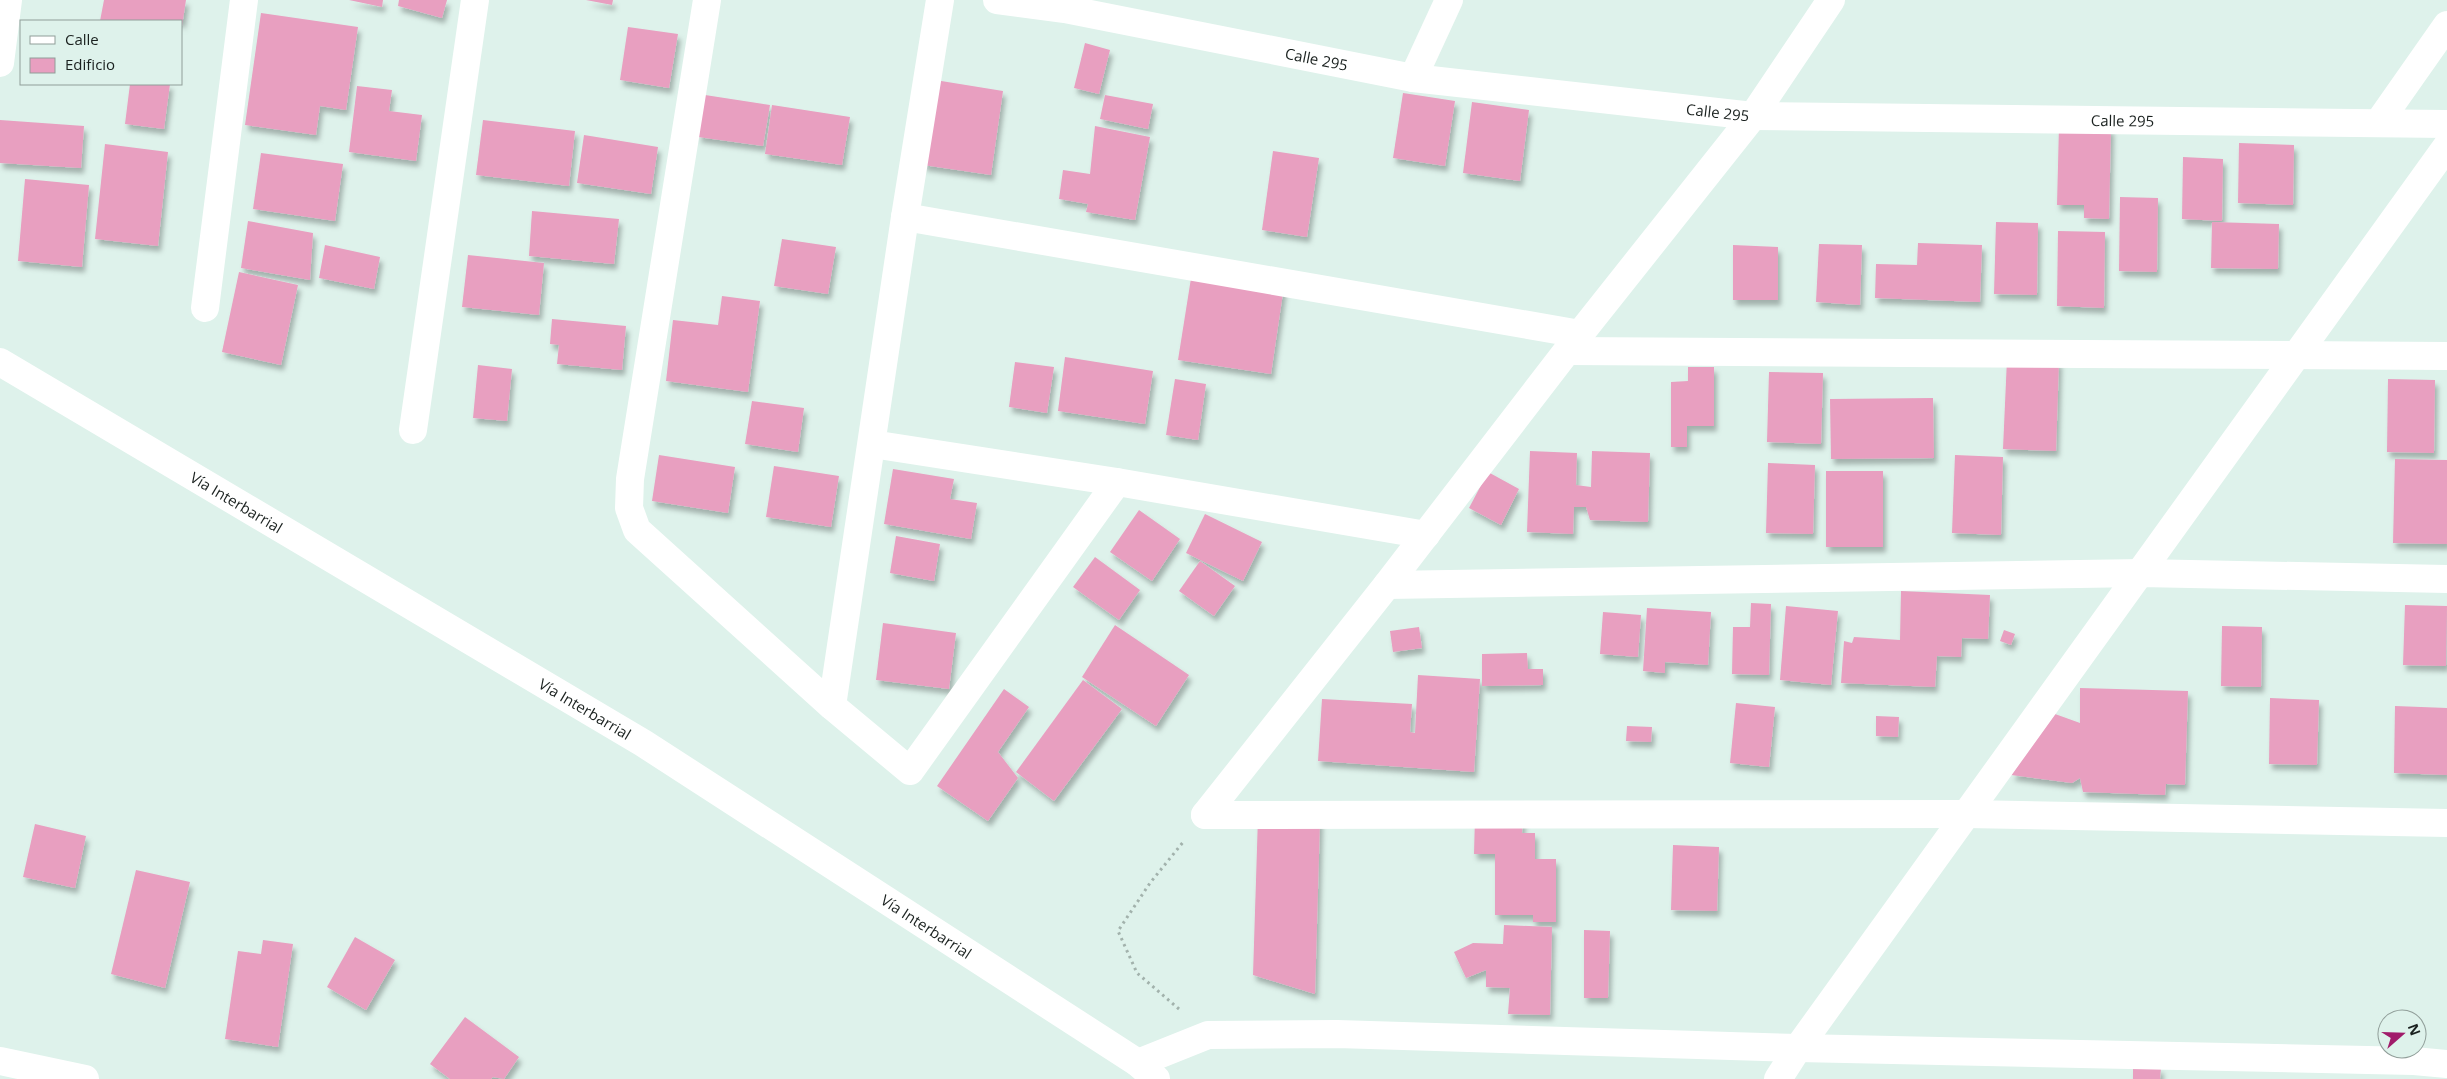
<svg xmlns="http://www.w3.org/2000/svg" width="2447" height="1079" viewBox="0 0 2447 1079" font-family="'Open Sans',sans-serif">
  <style>
    .building { fill: #e89fc0; filter: url(#shadow) }
    .lines { fill: none; stroke-linecap: round; stroke-linejoin: round }
    .path { stroke: #a2b2ac; stroke-width: 3; stroke-dasharray: 2.5 4; stroke-linecap: butt }
    .street { stroke: #fff; stroke-width: 28 }
    .primary { stroke: #fff; stroke-width: 28 }
    .labels { text-anchor: middle; dominant-baseline: central; stroke-width: 4; stroke-linejoin: round; paint-order: stroke }
    .street-label { font-size: 15px; fill: #1a211f; stroke: #def2eb }
  </style>
  <defs>
    <filter id="shadow"><feDropShadow dx="3" dy="5.5" stdDeviation="2.5" flood-color="#0004"/></filter>
  </defs>
  <rect width="100%" height="100%" fill="#def2eb"/>
  <g class="building">
    <polygon points="104,0 186,0 182,26 181,21 100,21"/>
    <polygon points="349,0 383,0 382,7"/>
    <polygon points="399,0 447,0 442,18 398,6"/>
    <polygon points="586,0 613,0 612,5"/>
    <polygon points="261,13 358,27 346,110 320,106 316,135 245,125"/>
    <polygon points="628,27 678,34 669,88 620,80"/>
    <polygon points="1085,43 1110,50 1099,94 1074,88"/>
    <polygon points="935,80 1003,91 991,175 923,165"/>
    <polygon points="130,84 170,84 164,129 125,124"/>
    <polygon points="357,86 392,90 389,111 422,115 416,161 349,152"/>
    <polygon points="1403,93 1455,101 1445,166 1393,158"/>
    <polygon points="705,95 770,105 763,146 698,137"/>
    <polygon points="1105,95 1153,104 1148,129 1100,119"/>
    <polygon points="1472,102 1529,110 1520,181 1463,173"/>
    <polygon points="772,105 850,117 842,165 765,154"/>
    <polygon points="0,120 84,126 81,168 0,163"/>
    <polygon points="483,120 575,131 569,186 476,175"/>
    <polygon points="1095,126 1150,137 1135,220 1086,212 1088,204 1059,199 1063,170 1090,174"/>
    <polygon points="2059,126 2111,128 2109,219 2084,218 2084,205 2057,205"/>
    <polygon points="584,135 658,147 651,194 577,183"/>
    <polygon points="2239,143 2294,145 2293,205 2238,203"/>
    <polygon points="105,144 168,152 158,246 95,239"/>
    <polygon points="1273,151 1319,158 1307,237 1262,230"/>
    <polygon points="261,153 343,164 335,221 253,209"/>
    <polygon points="2183,157 2223,159 2222,221 2182,219"/>
    <polygon points="25,179 89,185 82,267 18,261"/>
    <polygon points="2120,197 2158,198 2157,272 2119,271"/>
    <polygon points="532,211 619,219 614,264 529,256"/>
    <polygon points="248,221 313,233 310,280 241,268"/>
    <polygon points="1996,222 2038,223 2037,295 1994,294"/>
    <polygon points="2212,222 2279,224 2278,269 2211,268"/>
    <polygon points="2058,231 2105,232 2104,308 2057,306"/>
    <polygon points="782,239 836,247 828,294 774,286"/>
    <polygon points="1918,243 1982,245 1980,302 1875,298 1876,264 1917,265"/>
    <polygon points="1819,244 1862,245 1860,305 1816,302"/>
    <polygon points="325,245 380,257 374,289 319,278"/>
    <polygon points="1733,245 1778,247 1778,300 1733,300"/>
    <polygon points="468,255 544,263 539,315 462,307"/>
    <polygon points="239,272 298,285 281,365 222,352"/>
    <polygon points="1192,272 1284,286 1271,374 1178,360"/>
    <polygon points="722,296 760,301 748,392 666,381 673,320 718,325"/>
    <polygon points="552,319 626,326 622,370 557,364 559,345 550,344"/>
    <polygon points="1065,357 1153,371 1145,424 1058,411"/>
    <polygon points="2007,359 2059,361 2056,451 2003,449"/>
    <polygon points="1015,362 1054,367 1047,413 1009,407"/>
    <polygon points="478,365 512,369 507,421 473,418"/>
    <polygon points="1688,367 1714,367 1714,426 1687,426 1687,447 1671,447 1671,382 1688,381"/>
    <polygon points="1769,372 1823,373 1821,444 1767,442"/>
    <polygon points="1175,379 1206,384 1198,440 1166,435"/>
    <polygon points="2388,379 2435,380 2434,453 2387,452"/>
    <polygon points="1933,398 1934,458 1831,459 1830,399"/>
    <polygon points="752,401 804,408 798,452 745,444"/>
    <polygon points="1530,451 1577,453 1576,485 1591,487 1592,451 1650,453 1648,522 1590,520 1586,507 1574,507 1573,534 1527,532"/>
    <polygon points="659,455 735,467 728,513 652,501"/>
    <polygon points="1955,455 2003,457 2001,535 1952,533"/>
    <polygon points="2395,459 2447,460 2447,544 2393,543"/>
    <polygon points="1768,463 1815,465 1813,534 1766,533"/>
    <polygon points="774,466 839,476 831,527 766,517"/>
    <polygon points="893,469 954,479 950,499 977,503 971,539 884,524"/>
    <rect x="1826" y="471" width="57" height="76"/>
    <polygon points="1488,472 1519,489 1501,525 1469,508"/>
    <polygon points="1139,510 1180,539 1152,581 1110,552"/>
    <polygon points="1205,514 1262,542 1243,581 1186,553"/>
    <polygon points="896,536 940,544 934,581 890,573"/>
    <polygon points="1095,557 1140,590 1119,620 1073,587"/>
    <polygon points="1200,561 1235,586 1214,616 1179,591"/>
    <polygon points="1901,591 1990,595 1988,639 1962,638 1961,657 1937,656 1935,687 1841,683 1844,641 1852,643 1854,637 1900,640"/>
    <polygon points="1751,603 1771,604 1769,675 1732,674 1733,627 1750,627"/>
    <polygon points="2405,605 2447,606 2446,666 2403,665"/>
    <polygon points="1786,606 1838,611 1831,685 1780,680"/>
    <polygon points="1647,608 1711,612 1708,665 1665,662 1665,673 1643,671"/>
    <polygon points="1603,612 1641,615 1638,657 1600,654"/>
    <polygon points="883,623 956,633 949,689 876,680"/>
    <polygon points="1115,625 1189,675 1156,726 1082,677"/>
    <polygon points="2222,626 2262,627 2261,687 2221,686"/>
    <polygon points="1419,627 1422,648 1393,652 1390,631"/>
    <polygon points="2004,630 2015,634 2011,645 2000,641"/>
    <polygon points="1527,653 1528,669 1543,669 1543,685 1482,686 1482,654"/>
    <polygon points="1418,675 1480,679 1474,772 1318,761 1322,699 1412,704 1410,732 1415,733"/>
    <polygon points="1083,680 1122,709 1054,801 1016,772"/>
    <polygon points="2080,688 2188,691 2185,785 2166,784 2165,795 2083,792 2080,778 2072,783 2011,775 2055,714 2080,723"/>
    <polygon points="1004,689 1029,707 998,752 1018,778 988,821 937,786"/>
    <polygon points="2270,698 2319,700 2317,765 2269,764"/>
    <polygon points="1736,703 1775,707 1769,767 1730,763"/>
    <polygon points="2395,706 2447,708 2447,775 2394,773"/>
    <polygon points="1876,716 1899,717 1898,737 1876,736"/>
    <polygon points="1627,726 1652,727 1651,742 1626,741"/>
    <polygon points="1258,817 1320,820 1315,994 1253,975"/>
    <polygon points="1475,817 1523,817 1522,833 1535,833 1535,859 1556,859 1556,922 1533,922 1533,915 1495,915 1495,854 1474,854"/>
    <polygon points="35,824 86,836 75,888 23,877"/>
    <polygon points="1673,845 1719,847 1717,911 1671,910"/>
    <polygon points="136,870 190,882 165,988 111,974"/>
    <polygon points="1504,925 1552,927 1550,1015 1508,1014 1510,988 1486,987 1486,970 1466,978 1454,952 1473,943 1503,944"/>
    <polygon points="1584,930 1610,931 1608,998 1584,998"/>
    <polygon points="355,937 395,960 366,1010 327,987"/>
    <polygon points="263,940 293,944 278,1047 225,1039 238,951 261,954"/>
    <polygon points="465,1017 519,1057 504,1079 493,1077 491,1079 450,1079 430,1064"/>
    <polygon points="2133,1068 2161,1068 2160,1079 2133,1079"/>
  </g>
  <g class="lines">
    <polyline class="path" points="1179,1009 1137,973 1118,931 1150,883 1184,841"/>
    <g class="street">
      <polyline points="707,0 630,479 629,508 637,530 832,706 910,771 1117,482"/>
      <path id="s1" d="M 997,0 L 1065,9 L 1413,78 L 1753,116 L 2447,124"/>
      <polyline points="0,63 8,0"/>
      <polyline points="1413,78 1449,0"/>
      <polyline points="2379,122 2447,25"/>
      <polyline points="905,217 1580,334"/>
      <polyline points="205,308 244,0"/>
      <polyline points="1568,351 2447,356"/>
      <polyline points="413,430 475,0"/>
      <polyline points="872,444 1117,482 1426,535"/>
      <polyline points="1387,585 2141,573 2447,579"/>
      <polyline points="832,706 905,217 940,0"/>
      <polyline points="1205,815 1967,814 2447,823"/>
      <polyline points="1205,815 1387,585 1580,334 1753,116 1831,0"/>
      <polyline points="0,1061 85,1079"/>
      <polyline points="1138,1063 1208,1035 1337,1034 1798,1048 2414,1061 2447,1064"/>
      <polyline points="1778,1079 1798,1048 2447,146"/>
    </g>
    <path class="primary" id="s2" d="M 0,362 L 643,743 L 1138,1063 L 1156,1079"/>
  </g>
  <g class="labels">
    <g class="street-label">
      <text stroke="none"><textPath href="#s1" startOffset="325">Calle 295</textPath></text>
      <text stroke="none"><textPath href="#s1" startOffset="730">Calle 295</textPath></text>
      <text stroke="none"><textPath href="#s1" startOffset="1135">Calle 295</textPath></text>
      <text stroke="none"><textPath href="#s2" startOffset="275">Vía Interbarrial</textPath></text>
      <text stroke="none"><textPath href="#s2" startOffset="680">Vía Interbarrial</textPath></text>
      <text stroke="none"><textPath href="#s2" startOffset="1085">Vía Interbarrial</textPath></text>
    </g>
  </g>
  <rect x="20" y="20" width="162" height="65" fill="#def2eb" stroke="#909e99"/>
  <rect x="30" y="36" width="25" height="8" fill="#ffffff" stroke="#909e99"/>
  <text x="65" y="45" font-size="15" fill="#1a211f">Calle</text>
  <rect x="30" y="58" width="25" height="15" fill="#e89fc0" stroke="#909e99"/>
  <text x="65" y="70" font-size="15" fill="#1a211f">Edificio</text>
  <g transform="translate(2402 1034) rotate(70)"><circle r="24" fill="#def2eb" stroke="#909e99"/>
  <path d="M0-4L9 19L0 12L-9 19Z" fill="#a01b6a"/>
  <text y="-8" font-size="14" font-weight="bold" text-anchor="middle" fill="#1a211f">N</text>
  </g>
</svg>
